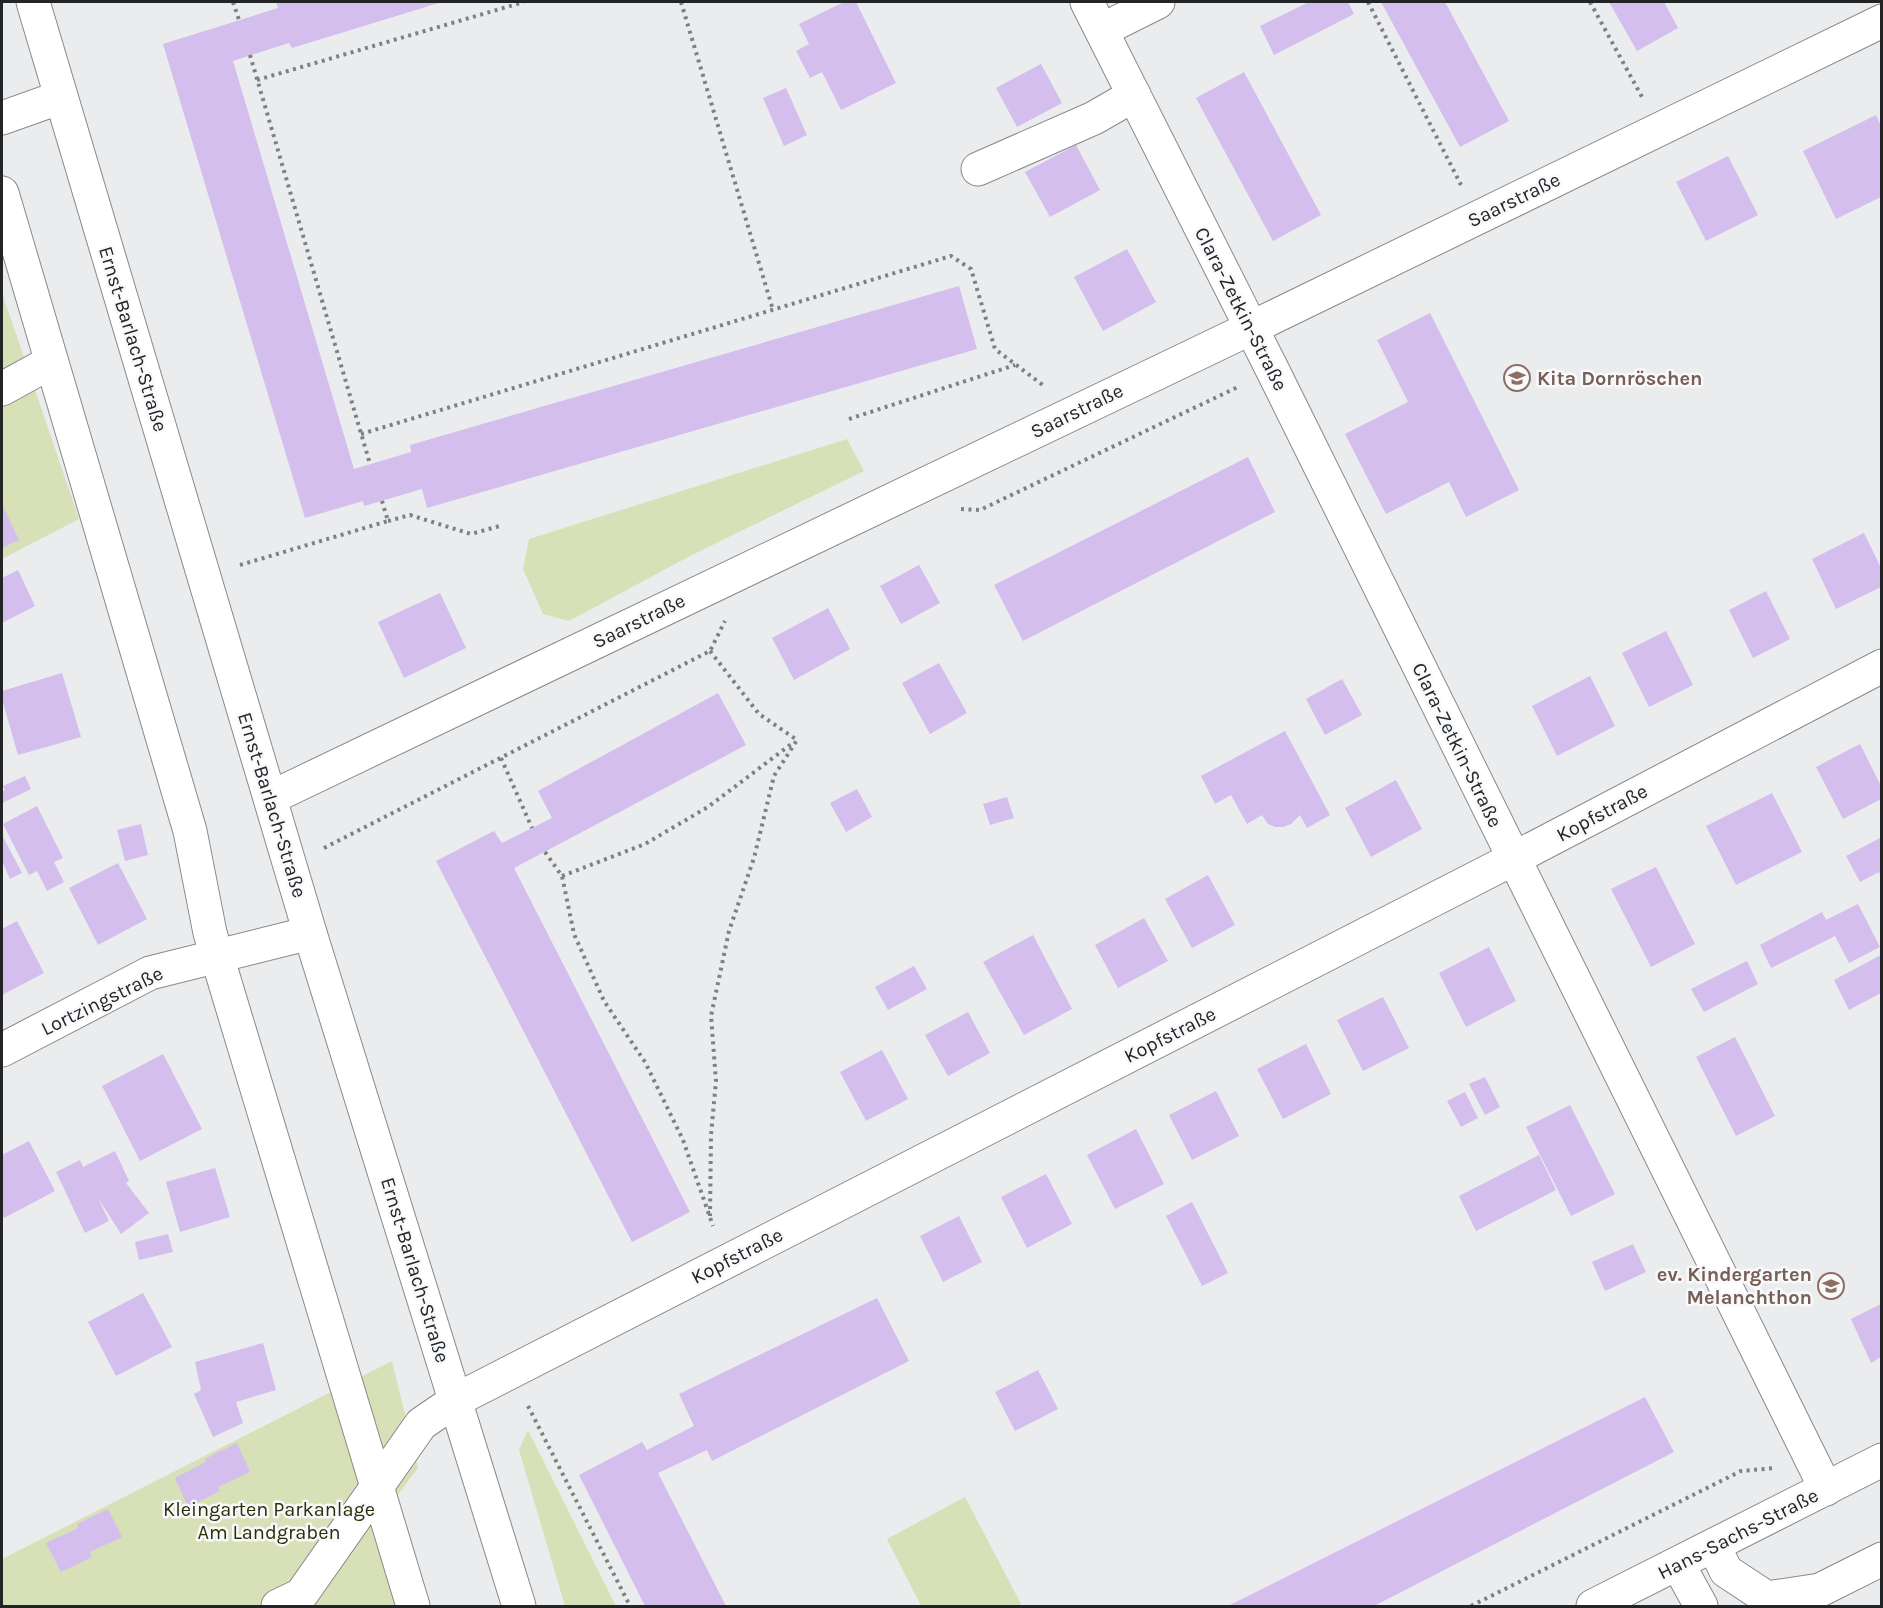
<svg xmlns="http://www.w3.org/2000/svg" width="1883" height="1608" viewBox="0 0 1883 1608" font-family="Karla,sans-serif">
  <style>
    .green { fill: #d8e0b7 }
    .building { fill: #d3beee }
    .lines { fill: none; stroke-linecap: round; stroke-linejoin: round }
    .minor-casing { stroke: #88898a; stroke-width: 35 }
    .path { stroke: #7f8081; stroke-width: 4; stroke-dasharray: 3 4.5; stroke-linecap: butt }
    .minor { stroke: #fff; stroke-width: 33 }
    .labels { text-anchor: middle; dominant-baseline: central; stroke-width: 5; stroke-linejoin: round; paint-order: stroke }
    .street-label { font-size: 20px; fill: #232425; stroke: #f8f9fb }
    .education-label { font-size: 20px; font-weight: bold; fill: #785e54; stroke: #f8f9fb; text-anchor: start }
    .park-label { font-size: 20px; fill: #2a2f07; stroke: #f8f9fb }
  </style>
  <rect width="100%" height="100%" fill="#ebeced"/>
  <g class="green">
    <polygon points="2,293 79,519 2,559"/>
    <polygon points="847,439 864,471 690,556 569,621 543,614 523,569 529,539"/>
    <polygon points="392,1361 418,1468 375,1525 399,1606 2,1606 2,1559"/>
    <polygon points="528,1430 616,1606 565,1606 519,1450"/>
    <polygon points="965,1497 1021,1604 1017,1606 921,1606 887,1539"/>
  </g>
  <g class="building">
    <polygon points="276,2 442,2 292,48 289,43 233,61 354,469 411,452 410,445 959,286 977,349 427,508 422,489 364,506 363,501 305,518 163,44 278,8"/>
    <polygon points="844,2 856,2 896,83 841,110 822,72 810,78 796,51 809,44 799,24"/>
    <polygon points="1309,2 1348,2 1354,14 1274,55 1260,26"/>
    <polygon points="1381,2 1445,2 1509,121 1460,147"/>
    <polygon points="1609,2 1664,2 1678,28 1637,51"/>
    <polygon points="1041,64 1062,103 1017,127 996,88"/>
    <polygon points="1244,72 1321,215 1273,241 1196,98"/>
    <polygon points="786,88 807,135 784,146 763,98"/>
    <polygon points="1876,115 1881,126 1881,197 1836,219 1803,151"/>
    <polygon points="1076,145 1100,190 1050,217 1025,172"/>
    <polygon points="1728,156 1758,215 1706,241 1676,182"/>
    <polygon points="1127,249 1156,302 1103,331 1074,277"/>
    <polygon points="1430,313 1519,490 1466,517 1449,482 1386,514 1345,434 1408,402 1377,340"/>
    <polygon points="1248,457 1275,512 1023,641 994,585"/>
    <polygon points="4,508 19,540 2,548 2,509"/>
    <polygon points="1864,533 1881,568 1881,587 1836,609 1812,559"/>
    <polygon points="919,565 940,603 901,624 880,586"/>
    <polygon points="18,570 35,606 2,623 2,578"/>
    <polygon points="1766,591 1790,639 1753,658 1729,610"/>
    <polygon points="440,593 466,648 404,678 378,622"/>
    <polygon points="828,608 850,649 794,680 772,638"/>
    <polygon points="1666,631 1693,685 1649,707 1622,653"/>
    <polygon points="939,663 967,713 930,734 902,683"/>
    <polygon points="62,673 81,737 18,755 2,699 2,691"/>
    <polygon points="1590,676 1615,726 1557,756 1532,706"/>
    <polygon points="1342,679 1362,715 1325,735 1306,699"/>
    <polygon points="718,693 746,745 514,868 690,1212 632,1242 436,861 494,831 502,843 552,818 538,791"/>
    <polygon points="1285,731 1330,815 1307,828 1300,815 1291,824 1283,827 1275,827 1268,824 1262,815 1247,824 1231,795 1215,804 1201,776"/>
    <polygon points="1860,744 1881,786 1881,799 1843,819 1816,767"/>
    <polygon points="25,776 31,789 2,803 2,792 5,790 3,786"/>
    <polygon points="1396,780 1422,829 1371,857 1345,808"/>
    <polygon points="857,789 872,817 846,832 830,803"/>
    <polygon points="1772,793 1802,852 1736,885 1706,826"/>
    <polygon points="1007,797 1014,818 990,825 983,804"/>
    <polygon points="37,806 63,858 54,862 64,882 47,891 37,871 29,875 3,824"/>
    <polygon points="141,824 148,855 125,861 117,830"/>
    <polygon points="2,835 22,873 10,879 2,861"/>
    <polygon points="1880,838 1881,841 1881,878 1879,872 1860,882 1846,856"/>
    <polygon points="118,863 147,919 98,945 69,888"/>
    <polygon points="1656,867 1695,944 1651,967 1611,889"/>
    <polygon points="1208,875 1235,925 1192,948 1165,899"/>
    <polygon points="1858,904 1880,947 1849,963 1835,936 1771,968 1760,945 1822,912 1826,920"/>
    <polygon points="1144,918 1168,961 1118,988 1095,945"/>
    <polygon points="17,921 44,973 2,995 2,929"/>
    <polygon points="1033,935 1072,1009 1024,1035 983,962"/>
    <polygon points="1489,947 1516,1001 1466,1027 1439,973"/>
    <polygon points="1881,955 1881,993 1849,1010 1834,980"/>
    <polygon points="1747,961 1758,984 1704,1012 1691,989"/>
    <polygon points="914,966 927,989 888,1010 875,987"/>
    <polygon points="1383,997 1409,1048 1363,1071 1337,1020"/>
    <polygon points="968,1012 990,1053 948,1076 925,1035"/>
    <polygon points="1735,1037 1775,1116 1736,1136 1696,1057"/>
    <polygon points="1306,1044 1331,1094 1283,1119 1257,1069"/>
    <polygon points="882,1050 908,1099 866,1121 840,1072"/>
    <polygon points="163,1054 202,1129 140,1161 102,1086"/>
    <polygon points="1485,1077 1500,1107 1485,1115 1469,1084"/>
    <polygon points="1216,1091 1239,1136 1192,1160 1169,1115"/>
    <polygon points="1465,1092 1478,1118 1461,1127 1447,1101"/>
    <polygon points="1570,1105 1615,1194 1571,1216 1526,1127"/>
    <polygon points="1136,1129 1164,1184 1115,1209 1087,1155"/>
    <polygon points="29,1141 55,1191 4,1218 2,1214 2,1155"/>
    <polygon points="115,1151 129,1181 126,1183 149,1213 121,1234 98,1198 109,1221 85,1233 56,1172 80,1160 83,1167"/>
    <polygon points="1539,1155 1556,1190 1476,1231 1459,1196"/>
    <polygon points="215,1168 230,1217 180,1232 166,1182"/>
    <polygon points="1046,1174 1072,1224 1027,1248 1001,1197"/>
    <polygon points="1192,1202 1228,1273 1202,1286 1166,1216"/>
    <polygon points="959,1216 982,1262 943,1282 920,1236"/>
    <polygon points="168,1234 173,1252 139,1260 135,1242"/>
    <polygon points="1633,1244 1646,1272 1605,1291 1592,1262"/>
    <polygon points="143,1293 172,1347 116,1376 88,1322"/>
    <polygon points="877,1298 909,1361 712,1461 707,1450 658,1473 726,1606 645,1606 579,1475 642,1442 647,1450 694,1426 679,1394"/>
    <polygon points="1881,1304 1881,1357 1871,1363 1851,1319"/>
    <polygon points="263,1343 276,1390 236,1402 243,1423 213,1437 194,1394 201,1390 195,1362"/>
    <polygon points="1038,1370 1058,1409 1015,1431 995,1392"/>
    <polygon points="1645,1397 1674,1452 1374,1606 1228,1606"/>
    <polygon points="237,1443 250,1472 218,1487 220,1491 188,1507 175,1478 206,1462 205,1459"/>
    <polygon points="108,1509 122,1537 90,1552 92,1557 61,1572 46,1543 78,1528 77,1524"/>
  </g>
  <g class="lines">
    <defs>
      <g id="minor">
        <polyline points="33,2 310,933 519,1606"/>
        <polyline points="1087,2 1273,371 1826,1489"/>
        <polyline points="1102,30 1158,2"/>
        <polyline points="2,118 61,97"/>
        <polyline points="978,169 1094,118 1134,95"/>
        <polyline points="2,193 190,831 210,933 413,1606"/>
        <polyline points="2,389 51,362"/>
        <polyline points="270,798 1251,328 1882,21"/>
        <polyline points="2,1050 150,973 310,933"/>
        <polyline points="1714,1546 1726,1571 1767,1598 1820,1590 1882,1559"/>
        <polyline points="1678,1564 1701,1606"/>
        <polyline points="278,1606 301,1595 421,1424 456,1400 1513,859 1882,666"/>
        <polyline points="1593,1606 1882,1460"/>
      </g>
    </defs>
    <use href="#minor" class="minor-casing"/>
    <g class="path">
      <polyline points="233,2 239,20"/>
      <polyline points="681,2 773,310"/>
      <polyline points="1368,2 1461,185"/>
      <polyline points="1590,2 1642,97"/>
      <polyline points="250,55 370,464"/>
      <polyline points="257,80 524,2"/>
      <polyline points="849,419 1015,365"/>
      <polyline points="361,434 951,256 971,269 995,349 1044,386"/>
      <polyline points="961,509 980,510 1240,386"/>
      <polyline points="388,521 410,515 471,534 503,525"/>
      <polyline points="240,565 388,521 382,501"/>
      <polyline points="710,651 759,714 797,740 774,776 754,858 729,931 711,1016 716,1081 711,1135 710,1216"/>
      <polyline points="501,758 532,828"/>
      <polyline points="324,848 710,651 725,621"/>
      <polyline points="545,852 562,876 574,934 604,1001 645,1062 683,1140 713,1226"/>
      <polyline points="562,876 645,844 708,807 794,742"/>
      <polyline points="528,1406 630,1606"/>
      <polyline points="1471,1606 1741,1471 1775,1468"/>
    </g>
    <use href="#minor" class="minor"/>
  </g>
  <defs>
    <symbol id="school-ring" viewBox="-11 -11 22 22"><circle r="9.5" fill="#f8f9fb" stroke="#8d6e63" stroke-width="1.5"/><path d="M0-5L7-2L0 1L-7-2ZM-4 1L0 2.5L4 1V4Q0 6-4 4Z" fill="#8d6e63"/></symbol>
  </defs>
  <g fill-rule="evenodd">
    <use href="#school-ring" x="1502" y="363" width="30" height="30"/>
    <use href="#school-ring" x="1816" y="1271" width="30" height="30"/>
  </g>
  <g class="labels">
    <g class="street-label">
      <text transform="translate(1514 200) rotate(-26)">Saarstraße</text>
      <text transform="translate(1241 309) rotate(63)">Clara-Zetkin-Straße</text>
      <text transform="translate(133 339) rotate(73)">Ernst-Barlach-Straße</text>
      <text transform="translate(1077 411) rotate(-26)">Saarstraße</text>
      <text transform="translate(639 621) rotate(-26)">Saarstraße</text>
      <text transform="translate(1457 745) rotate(64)">Clara-Zetkin-Straße</text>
      <text transform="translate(272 805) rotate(73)">Ernst-Barlach-Straße</text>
      <text transform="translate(1602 813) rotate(-28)">Kopfstraße</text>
      <text transform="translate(102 1001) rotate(-26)">Lortzingstraße</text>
      <text transform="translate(1170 1035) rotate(-27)">Kopfstraße</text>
      <text transform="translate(737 1256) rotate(-27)">Kopfstraße</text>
      <text transform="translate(415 1270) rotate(73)">Ernst-Barlach-Straße</text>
      <text transform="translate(1738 1534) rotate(-27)">Hans-Sachs-Straße</text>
    </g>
    <g class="education-label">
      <text x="1537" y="378">Kita Dornröschen</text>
      <text x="1812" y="1274" text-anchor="end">ev. Kindergarten<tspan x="1812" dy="23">Melanchthon</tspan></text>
    </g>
    <g class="park-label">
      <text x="269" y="1509">Kleingarten Parkanlage<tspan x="269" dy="23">Am Landgraben</tspan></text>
    </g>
  </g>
  <rect width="1883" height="1608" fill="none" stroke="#232425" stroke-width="6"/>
</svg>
